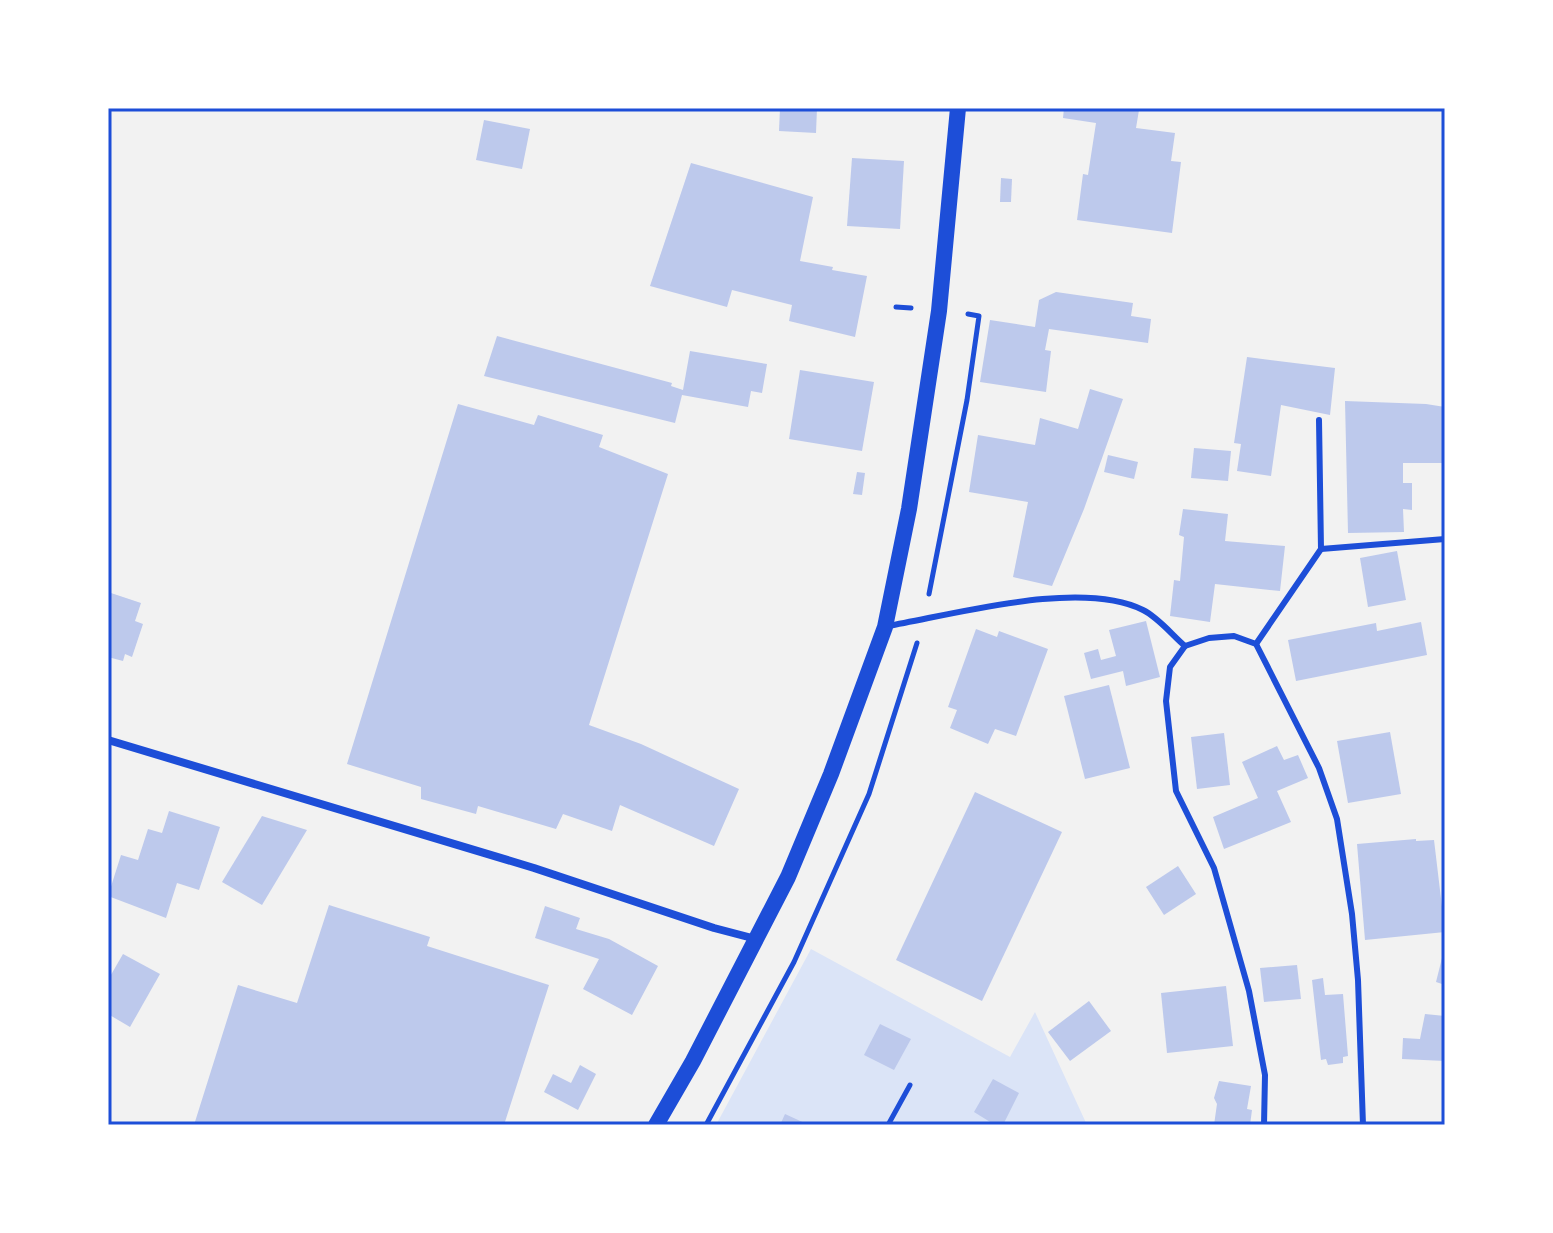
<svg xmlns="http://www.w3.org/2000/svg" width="1553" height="1233" viewBox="0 0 1553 1233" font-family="Figtree,sans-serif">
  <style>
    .green { fill: #dbe4f7 }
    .building { fill: #bdc9ec }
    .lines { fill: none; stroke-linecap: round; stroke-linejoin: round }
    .path { stroke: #1d4ed8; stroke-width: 5 }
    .service { stroke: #1d4ed8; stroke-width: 6 }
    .minor { stroke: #1d4ed8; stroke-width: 8 }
    .secondary { stroke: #1d4ed8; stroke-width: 16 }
    .neatline { fill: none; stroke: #1d4ed8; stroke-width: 3 }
  </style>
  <rect width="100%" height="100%" fill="#f2f2f2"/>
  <polygon class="green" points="811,949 1010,1057 1035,1012 1087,1125 716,1125"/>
  <g class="building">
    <polygon points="780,108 817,108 816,133 779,131"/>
    <polygon points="1064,108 1139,110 1136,128 1175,133 1171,161 1181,162 1172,233 1077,220 1083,174 1088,175 1096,123 1063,118"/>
    <polygon points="484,120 530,129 522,169 476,160"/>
    <polygon points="852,158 904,161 900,229 847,226"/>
    <polygon points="691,163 813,197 800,261 833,267 832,270 867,276 855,337 789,321 792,305 732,290 727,307 650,286"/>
    <polygon points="1001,178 1012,179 1011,202 1000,202"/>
    <polygon points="1056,292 1133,303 1131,316 1151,319 1148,343 1049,329 1045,350 1051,351 1046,392 980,382 990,320 1035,327 1039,300"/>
    <polygon points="497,336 672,383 671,386 683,390 690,351 767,364 762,393 751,391 748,407 682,395 675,423 484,376"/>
    <polygon points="1247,357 1335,368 1330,415 1281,405 1271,476 1237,471 1241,444 1234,443"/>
    <polygon points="800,370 874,382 862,451 789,439"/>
    <polygon points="1090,389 1123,399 1084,509 1052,586 1013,577 1028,502 969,492 978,435 1035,445 1040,418 1078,429"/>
    <polygon points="1345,401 1426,404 1445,407 1445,463 1403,463 1403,483 1412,483 1412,510 1403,509 1404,532 1348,533"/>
    <polygon points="458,404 534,425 538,415 603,435 599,447 668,474 589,725 641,744 739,789 714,846 620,805 612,831 563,814 556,829 478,806 476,814 421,799 421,787 347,764"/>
    <polygon points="1194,448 1231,451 1228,481 1191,478"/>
    <polygon points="1108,455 1138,462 1134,479 1104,472"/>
    <polygon points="857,472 865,473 862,495 853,494"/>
    <polygon points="1183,509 1228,514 1225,541 1285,546 1280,591 1215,584 1210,622 1170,616 1174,580 1180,581 1184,537 1179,535"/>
    <polygon points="1397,551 1406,600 1368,607 1360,558"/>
    <polygon points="108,592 141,603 135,621 143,624 132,657 125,654 123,661 108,657"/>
    <polygon points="1146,621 1160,677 1126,686 1123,671 1091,679 1084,653 1098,649 1101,660 1116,656 1109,630"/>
    <polygon points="1421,622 1427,655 1296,681 1288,640 1376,623 1377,631"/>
    <polygon points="976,629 997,637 999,631 1048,649 1016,736 995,729 988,744 950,728 957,710 948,707"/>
    <polygon points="1109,685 1130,768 1085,779 1064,696"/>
    <polygon points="1390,732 1401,794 1348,803 1337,741"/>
    <polygon points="1224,733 1230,785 1197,789 1191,737"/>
    <polygon points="1277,746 1284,760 1298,755 1308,778 1277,791 1291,822 1224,849 1213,817 1258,798 1242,762"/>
    <polygon points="975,792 1062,832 982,1001 896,960"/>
    <polygon points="169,811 220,827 199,890 177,883 166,918 108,896 121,855 138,860 148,829 162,833"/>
    <polygon points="262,816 307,830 262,905 222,882"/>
    <polygon points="1416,839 1416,841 1434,840 1445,932 1365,940 1357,844"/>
    <polygon points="1178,866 1196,894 1164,915 1146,887"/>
    <polygon points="329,905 430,937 427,946 549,985 504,1125 194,1125 238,985 297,1003"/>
    <polygon points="545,906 580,918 576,929 609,939 658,966 632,1015 583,989 599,959 535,938"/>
    <polygon points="1444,950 1445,950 1445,985 1436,982"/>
    <polygon points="123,954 160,974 130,1027 108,1014 108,980"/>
    <polygon points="1297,965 1301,999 1264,1002 1260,968"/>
    <polygon points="1323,978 1325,995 1343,994 1348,1056 1343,1057 1343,1063 1328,1065 1326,1059 1321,1060 1312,980"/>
    <polygon points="1226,986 1233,1046 1167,1053 1161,993"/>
    <polygon points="1089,1001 1111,1031 1070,1061 1048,1032"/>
    <polygon points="1425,1014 1445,1016 1445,1061 1402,1059 1403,1038 1420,1039"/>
    <polygon points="880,1024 911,1039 894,1070 864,1055"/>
    <polygon points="580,1065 596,1074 578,1110 544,1092 553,1074 571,1083"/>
    <polygon points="993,1079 1019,1093 1003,1125 995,1125 974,1112"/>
    <polygon points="1219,1081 1251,1086 1247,1109 1252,1110 1250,1125 1214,1125 1217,1104 1214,1098"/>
    <polygon points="785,1114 809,1125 780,1125"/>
  </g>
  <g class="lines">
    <g class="path">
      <polyline points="896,307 911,308"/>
      <polyline points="929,594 967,400 979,316 968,314"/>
      <polyline points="706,1125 794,962 869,794 917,643"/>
      <polyline points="888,1125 910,1085"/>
    </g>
    <g class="service">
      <polyline points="1321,549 1445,539"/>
      <path d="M 888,626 C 956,614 1081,579 1143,610 C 1159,618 1172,635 1185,646"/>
      <polyline points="1256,644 1321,549 1319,420"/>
      <polyline points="1264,1125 1265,1075 1249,991 1214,868 1176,791 1166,701 1170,667 1185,646 1209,638 1234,636 1256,644 1319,768 1337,819 1352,914 1358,980 1363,1125"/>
    </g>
    <polyline class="minor" points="108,740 534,868 714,928 756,939"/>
    <polyline class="secondary" points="656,1125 693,1061 788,877 831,774 885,627 909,509 939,311 958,108"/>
  </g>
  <rect width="1553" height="1233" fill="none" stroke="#ffffff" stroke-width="220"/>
  <rect x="110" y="110" width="1333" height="1013" class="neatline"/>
</svg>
